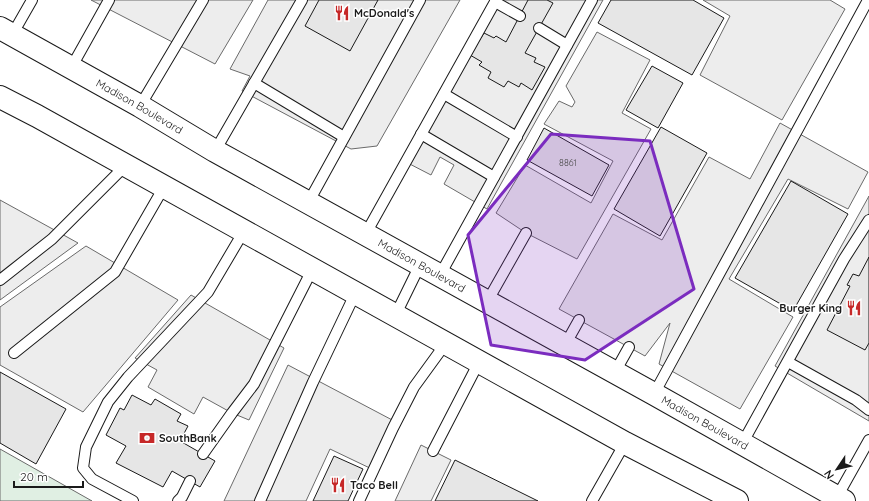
<svg xmlns="http://www.w3.org/2000/svg" width="869" height="501" viewBox="0 0 869 501" font-family="Quicksand,sans-serif">
  <style>
    .green { fill: #e0efe3; stroke: #6a6a6a }
    .parking { fill: #ededed; stroke: #6a6a6a }
    .building { fill: #e6e6e6; stroke: #1a1a1a }
    .lines { fill: none; stroke-linecap: round; stroke-linejoin: round }
    .lane-casing { stroke: #1a1a1a; stroke-width: 12 }
    .secondary-casing { stroke: #1a1a1a; stroke-width: 24 }
    .lane { stroke: #fff; stroke-width: 10 }
    .secondary { stroke: #fff; stroke-width: 22 }
    .marked { fill: #7b2cbf; fill-opacity: 0.2; stroke: #7b2cbf; stroke-width: 3; stroke-linejoin: round }
    .labels { text-anchor: middle; dominant-baseline: central; stroke-width: 3; stroke-linejoin: round; paint-order: stroke }
    .number-label { font-size: 9px; fill: #4d4d4d }
    .poi-label { font-size: 11px; font-weight: bold; fill: #1a1a1a; stroke: #fff; text-anchor: start }
    .street-label { font-size: 11px; fill: #1a1a1a; stroke: #fff }
  </style>
  <rect width="100%" height="100%" fill="#fff"/>
  <polygon class="green" points="0,449 92,501 0,501"/>
  <g class="parking">
    <polygon points="91,0 253,0 215,64"/>
    <polygon points="268,0 460,0 377,146 351,149 242,91 250,76 230,69"/>
    <polygon points="492,0 603,0 487,209 444,184 454,165 440,157 431,175 402,160"/>
    <polygon points="703,0 830,0 845,9 782,120 700,75 730,16"/>
    <polygon points="597,32 650,60 622,113 651,129 577,259 526,233 496,213 525,165 591,203 613,161 544,124 559,101 572,107 575,102 566,86"/>
    <polygon points="780,123 868,172 848,209 788,179 729,279 793,317 740,409 659,364 670,323 645,356 559,309 613,214 662,240 709,157 750,179"/>
    <polygon points="869,196 869,421 775,366"/>
    <polygon points="0,200 78,243 0,300"/>
    <polygon points="86,246 178,300 83,412 0,365 0,307"/>
    <polygon points="191,295 284,348 249,420 232,413 203,397 194,414 148,387 157,370 135,358"/>
    <polygon points="288,365 396,422 376,471 330,449 306,501 224,501"/>
    <polygon points="421,445 451,460 431,501 395,501"/>
  </g>
  <g class="building">
    <polygon points="319,0 378,0 350,51 305,26"/>
    <polygon points="528,0 547,0 553,3 525,53 536,58 534,62 545,67 532,90 521,83 519,87 508,81 504,87 488,78 491,72 479,65 482,62 470,55 484,33 494,38 496,36 506,42"/>
    <polygon points="611,0 693,0 724,18 692,75 598,23"/>
    <polygon points="652,66 683,83 658,128 626,110"/>
    <polygon points="661,127 707,153 660,236 614,209"/>
    <polygon points="544,128 609,165 592,196 527,160"/>
    <polygon points="791,181 848,214 793,311 735,278"/>
    <polygon points="869,257 869,343 865,350 827,330 850,286 847,285 853,274 859,276"/>
    <polygon points="0,372 66,409 36,464 0,443"/>
    <polygon points="132,395 151,405 155,399 181,414 177,421 188,426 180,441 215,461 200,487 172,471 163,487 116,463 126,446 106,435 120,408 124,410"/>
    <polygon points="334,456 363,469 348,501 313,501"/>
    <polygon points="455,460 538,501 435,501"/>
  </g>
  <g class="lines">
    <defs>
      <g id="lane">
        <polyline points="495,2 520,16"/>
        <polyline points="539,28 567,45"/>
        <polyline points="12,35 32,0"/>
        <polyline points="71,68 109,0"/>
        <polyline points="254,83 344,137"/>
        <polyline points="444,94 517,137"/>
        <polyline points="140,106 203,0"/>
        <polyline points="421,134 494,177"/>
        <polyline points="215,151 302,0"/>
        <polyline points="308,203 420,0"/>
        <polyline points="365,235 496,0"/>
        <polyline points="440,275 592,0"/>
        <polyline points="0,280 52,239 125,166"/>
        <polyline points="487,302 526,233"/>
        <polyline points="395,316 420,265"/>
        <polyline points="565,345 579,320"/>
        <polyline points="14,353 115,272 164,187"/>
        <polyline points="788,362 856,400 869,410"/>
        <polyline points="615,372 629,347"/>
        <polyline points="654,394 868,0"/>
        <polyline points="742,444 844,259 869,220"/>
        <polyline points="433,451 479,362"/>
        <polyline points="203,454 232,413 254,384 312,270"/>
        <polyline points="837,497 869,440"/>
        <polyline points="133,501 92,479 83,468 86,447 108,402 128,377 208,292 244,231"/>
        <polyline points="178,501 182,497 190,481"/>
        <polyline points="260,501 313,382 355,294"/>
        <polyline points="359,501 393,428 414,387 446,343"/>
        <polyline points="592,501 625,443"/>
      </g>
      <g id="secondary">
        <path id="s1" d="M 0,28 L 140,106 L 215,151 L 654,394 L 844,501"/>
        <polyline points="0,97 37,116 625,443 737,501"/>
      </g>
    </defs>
    <use href="#lane" class="lane-casing"/>
    <use href="#secondary" class="secondary-casing"/>
    <use href="#lane" class="lane"/>
    <use href="#secondary" class="secondary"/>
  </g>
  <path class="marked" d="M 551,134 L 650,141 L 694,289 L 585,360 L 491,345 L 468,235 Z"/>
  <defs>
    <symbol id="restaurant-bare" viewBox="-9 -9 18 18"><path d="M-5-6h1v4h1v-4h1v4h1v-4h1v5L-1.5 .5V6h-2V.5L-5-1ZM5-6V6H3V1.5H1.5Q1.5-4 5-6Z" fill="#c62828" stroke="#fff" stroke-width="2.5" paint-order="stroke"/></symbol>
    <symbol id="bank-bare" viewBox="-9 -9 18 18"><path d="M-6-4H6V4H-6ZM0-2.3a2.3 2.3 0 1 0 0 4.6a2.3 2.3 0 1 0 0-4.6Z" fill="#c62828" stroke="#fff" stroke-width="2.5" paint-order="stroke"/></symbol>
  </defs>
  <g fill-rule="evenodd">
    <use href="#restaurant-bare" x="331" y="2" width="22" height="22"/>
    <use href="#restaurant-bare" x="843" y="297" width="22" height="22"/>
    <use href="#bank-bare" x="136" y="427" width="22" height="22"/>
    <use href="#restaurant-bare" x="327" y="474" width="22" height="22"/>
  </g>
  <g class="labels">
    <g class="number-label">
      <text x="568" y="162">8861</text>
    </g>
    <g class="poi-label">
      <text x="354" y="13">McDonald's</text>
      <text x="842" y="308" text-anchor="end">Burger King</text>
      <text x="159" y="438">SouthBank</text>
      <text x="350" y="485">Taco Bell</text>
    </g>
    <g class="street-label">
      <text stroke="none"><textPath href="#s1" startOffset="160">Madison Boulevard</textPath></text>
      <text stroke="none"><textPath href="#s1" startOffset="484">Madison Boulevard</textPath></text>
      <text stroke="none"><textPath href="#s1" startOffset="808">Madison Boulevard</textPath></text>
    </g>
  </g>
  <g transform="translate(837 469) rotate(235)" stroke="#ffffff" stroke-width="3" paint-order="stroke">
  <path d="M0-3L7 15L0 10L-7 15Z" fill="#1a1a1a"/>
  <text y="-6" font-size="11" font-weight="bold" text-anchor="middle" fill="#1a1a1a">N</text>
  </g>
  <path d="M14 481v6h69v-6" fill="none" stroke="#1a1a1a" stroke-width="2"/>
  <text x="20" y="481" font-size="12" fill="#1a1a1a" stroke="#ffffff" stroke-width="3" paint-order="stroke">20 m</text>
</svg>
